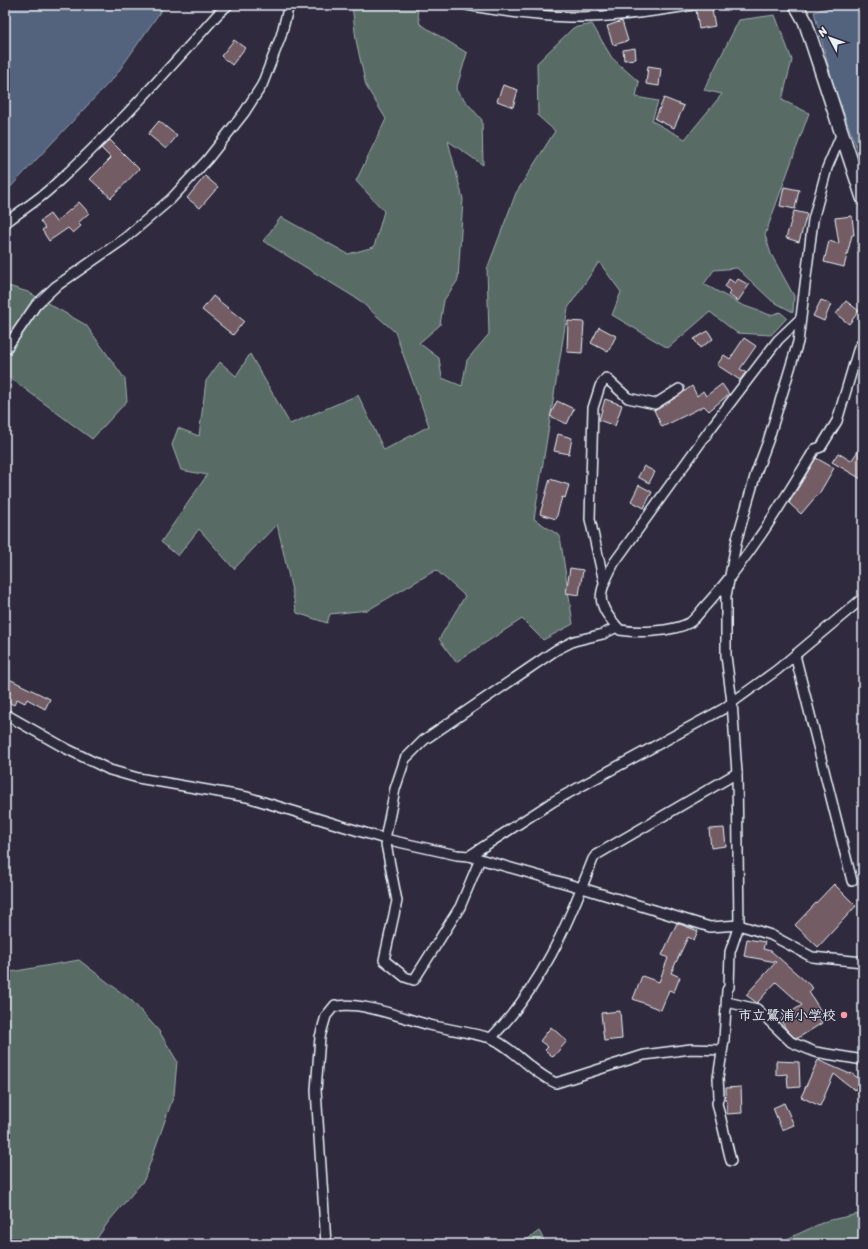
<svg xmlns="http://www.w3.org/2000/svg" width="868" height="1249" viewBox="0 0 868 1249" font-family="Sriracha,'Klee One',sans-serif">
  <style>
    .green { fill: #596c65; stroke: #a0aeae }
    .water { fill: #53647d; stroke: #8f9cae }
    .building { fill: #735c64; stroke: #e8f1f8 }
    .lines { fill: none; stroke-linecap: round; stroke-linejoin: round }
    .street-casing { stroke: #e8f1f8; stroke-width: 12 }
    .secondary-casing { stroke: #e8f1f8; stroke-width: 16 }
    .street { stroke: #2f2a3d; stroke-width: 9 }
    .secondary { stroke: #2f2a3d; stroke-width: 13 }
    .poi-dot { fill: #ff9aa2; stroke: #2f2a3d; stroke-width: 1.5 }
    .labels { text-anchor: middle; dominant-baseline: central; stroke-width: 3; stroke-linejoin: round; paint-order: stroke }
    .poi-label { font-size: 14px; font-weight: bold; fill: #e8f1f8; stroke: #2f2a3d; text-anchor: end }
  </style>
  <rect width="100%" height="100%" fill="#2f2a3d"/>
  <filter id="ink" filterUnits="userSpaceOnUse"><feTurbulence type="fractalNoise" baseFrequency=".025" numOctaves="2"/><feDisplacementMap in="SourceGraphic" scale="8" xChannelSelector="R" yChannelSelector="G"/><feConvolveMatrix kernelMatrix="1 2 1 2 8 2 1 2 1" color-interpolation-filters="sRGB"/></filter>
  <g filter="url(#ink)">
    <g class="green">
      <polygon points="352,5 416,5 420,24 467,53 456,90 482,120 483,165 448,141 463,199 458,280 444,300 440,325 419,343 439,358 442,378 462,386 467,360 489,334 487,269 516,193 555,131 538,116 537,63 573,28 592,24 612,58 639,82 636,97 658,101 652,121 685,139 722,94 704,90 739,20 775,15 792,60 782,100 809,113 765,235 771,254 794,296 793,312 772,301 737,268 714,270 704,284 742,305 770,315 780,312 787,318 771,335 737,333 710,312 668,348 612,315 621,292 599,262 568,308 534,519 560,536 573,624 543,640 522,619 456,662 439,639 465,596 436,570 368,610 330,614 327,623 297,613 277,524 234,569 199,529 178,556 161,542 207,475 181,470 172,445 178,428 199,436 206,381 220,362 236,376 250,354 290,424 358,395 384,450 429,426 395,332 359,300 263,241 281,217 348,254 374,247 384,211 356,181 386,119 366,86 356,40"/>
      <polygon points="5,285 28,292 86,325 125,379 127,401 92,439 5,374"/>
      <polygon points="79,960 132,1001 159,1031 177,1061 174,1095 144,1180 109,1221 93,1244 5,1244 5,973"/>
      <polygon points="863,1213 863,1244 784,1244 785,1240 826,1221"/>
      <polygon points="539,1231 546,1244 521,1244"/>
    </g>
    <g class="water">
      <polygon points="5,5 165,5 116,75 5,193"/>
      <polygon points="837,5 863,5 863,165 834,87 814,12"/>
    </g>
    <g class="building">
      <polygon points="711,5 715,26 699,29 696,10 698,8"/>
      <polygon points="622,21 628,41 613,45 607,26"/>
      <polygon points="234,40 245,48 232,65 221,56"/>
      <polygon points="635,48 636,59 624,60 623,50"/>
      <polygon points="648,66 661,68 659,86 646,84"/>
      <polygon points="503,85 518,90 513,107 497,101"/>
      <polygon points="664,98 684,106 674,128 655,119"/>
      <polygon points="159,121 177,136 166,149 148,134"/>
      <polygon points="110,140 139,169 111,198 90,179 111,158 101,148"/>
      <polygon points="205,176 218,187 200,208 187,198"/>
      <polygon points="784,187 799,190 795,209 780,206"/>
      <polygon points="79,202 89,213 78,223 81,226 73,233 68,228 49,241 42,230 45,228 40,221 50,214 56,222"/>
      <polygon points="794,211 807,214 799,242 786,238"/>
      <polygon points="852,216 854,235 852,235 844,267 824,262 829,241 839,244 835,218"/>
      <polygon points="729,279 735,283 738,279 749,285 738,301 728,295 731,291 725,287"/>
      <polygon points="213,296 244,321 233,335 202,310"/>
      <polygon points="821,300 831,304 824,321 813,316"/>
      <polygon points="846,301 859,311 849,324 836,314"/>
      <polygon points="568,321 584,322 582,353 567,352"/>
      <polygon points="599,327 616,336 608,352 591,343"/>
      <polygon points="708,331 713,339 700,348 694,339"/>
      <polygon points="744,338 756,346 740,369 746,372 740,380 717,365 724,355 730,359"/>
      <polygon points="722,384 729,394 709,411 704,406 662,427 654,410 658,409 692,386 697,396 703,391 706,396"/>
      <polygon points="605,399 622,405 615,426 599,420"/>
      <polygon points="557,401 574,409 567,424 550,416"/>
      <polygon points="558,434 572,438 569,454 554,451"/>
      <polygon points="863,444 863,480 832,462 838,453 851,461"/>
      <polygon points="816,458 834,468 819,494 818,494 801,514 789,503"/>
      <polygon points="644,466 655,472 649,483 638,477"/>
      <polygon points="550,479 569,485 565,498 562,497 556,519 540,514"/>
      <polygon points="639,485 652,492 644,508 631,501"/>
      <polygon points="570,568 583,570 579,595 566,593"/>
      <polygon points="5,677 50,699 45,709 27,699 25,703 17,699 14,705 5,700"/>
      <polygon points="724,828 726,846 711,848 709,829"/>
      <polygon points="834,884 856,906 818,947 795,925"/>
      <polygon points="677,923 698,931 694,940 688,937 671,973 680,977 674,992 669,990 661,1010 633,999 642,976 659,982 668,958 662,955"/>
      <polygon points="747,939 765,942 763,949 771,951 813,988 809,992 822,1013 817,1016 822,1023 798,1038 794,1037 786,1029 780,1019 802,1005 776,982 757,1003 746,995 776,962 744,956"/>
      <polygon points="620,1011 622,1039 604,1041 601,1013"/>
      <polygon points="551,1027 567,1041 553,1057 545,1050 548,1047 540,1041"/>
      <polygon points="818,1060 850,1074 851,1073 862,1081 855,1090 834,1074 820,1106 801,1097"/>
      <polygon points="776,1061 799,1062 800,1087 788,1088 787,1074 776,1075"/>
      <polygon points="741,1087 742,1113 727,1114 726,1088"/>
      <polygon points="784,1103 794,1125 782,1130 773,1108"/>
    </g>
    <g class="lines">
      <defs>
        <g id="street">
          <path d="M 467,5 C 500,11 534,16 568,17 C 609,18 652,12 693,5"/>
          <path d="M 5,223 C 20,211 37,201 51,188 C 111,134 164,74 218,14 L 228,5"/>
          <path d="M 800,319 L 778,340 L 711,428 L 614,563 C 598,595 594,602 620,630 C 637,633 672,632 689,623 C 695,620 702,609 707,604 C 750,557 782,503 815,449 L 821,447 L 837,421 L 859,347 L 863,342"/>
          <polyline points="5,350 36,305 55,287 124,239 171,199 207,160 244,113 262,85 281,36 289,5"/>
          <polyline points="604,582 590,519 593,408 600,386 606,378 628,398 655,404 679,389"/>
          <polyline points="795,655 852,881"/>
          <polyline points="5,714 65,748 110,770 138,778 247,797 385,839 457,855 469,856 582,888 710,927 739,925 771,935 812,957 863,962"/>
          <polyline points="469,856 554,801 723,709 777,670 863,598"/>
          <polyline points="480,859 460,907 414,980 405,977 384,960 397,901 385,839 395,789 405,759 424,740 556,650 574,641 603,634 617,627"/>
          <polyline points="727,1002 757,1009 791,1042 815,1052 863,1060"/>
          <path d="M 491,1038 C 515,1049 532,1073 556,1083 L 644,1055 L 691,1049 L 722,1050"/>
          <polyline points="731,1161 717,1103 719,1096 718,1078 724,1040 727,990 729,987 730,952 739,925 737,773 732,702 726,656 726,596 737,539 756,473 768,441 798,342 813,220 827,168 842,133"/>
          <path d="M 326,1244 L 316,1090 L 320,1037 L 326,1016 L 335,1005 L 335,1007 C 358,999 410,1021 434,1026 C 453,1030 472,1033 491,1038 C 542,986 567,926 593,859 L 596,855 L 737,773"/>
        </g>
        <polyline id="secondary" points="796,5 805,21 863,198"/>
      </defs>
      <use href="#street" class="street-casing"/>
      <use href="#secondary" class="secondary-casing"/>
      <use href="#street" class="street"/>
      <use href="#secondary" class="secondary"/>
    </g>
  </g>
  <circle class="poi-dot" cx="844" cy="1015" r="4"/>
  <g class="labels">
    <g class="poi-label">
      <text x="836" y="1015">市立鷺浦小学校</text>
    </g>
  </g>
  <rect width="868" height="1249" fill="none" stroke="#2f2a3d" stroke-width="20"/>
  <rect x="10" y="10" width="848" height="1229" fill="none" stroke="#e8f1f8" stroke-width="1.5" filter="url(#ink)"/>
  <g transform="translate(830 38) rotate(311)" stroke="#2f2a3d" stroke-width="3" paint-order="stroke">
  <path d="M0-3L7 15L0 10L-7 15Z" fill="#e8f1f8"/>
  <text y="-6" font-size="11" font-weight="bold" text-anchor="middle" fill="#e8f1f8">N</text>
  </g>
</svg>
